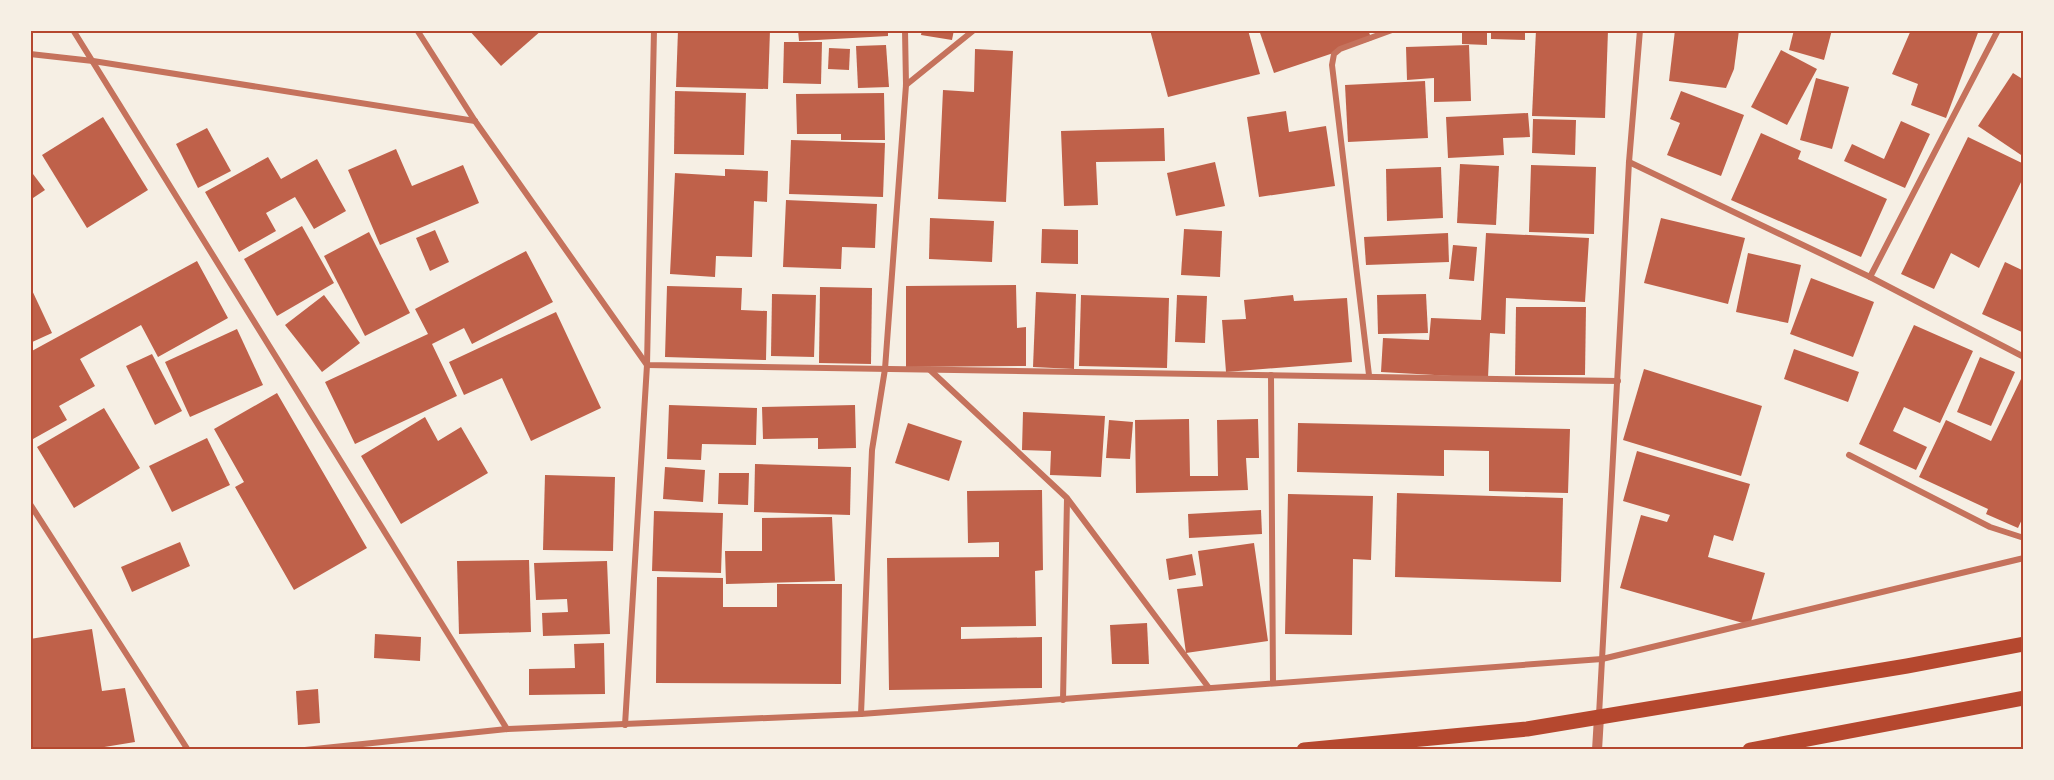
<svg xmlns="http://www.w3.org/2000/svg" width="2054" height="780" viewBox="0 0 2054 780" font-family="'Fira Sans Condensed',sans-serif">
  <style>
    .building { fill: #bf614a }
    .lines { fill: none; stroke-linecap: round; stroke-linejoin: round }
    .minor { stroke: #c5725c; stroke-width: 6 }
    .tertiary { stroke: #c5725c; stroke-width: 10 }
    .primary { stroke: #b5482f; stroke-width: 15 }
    .neatline { fill: none; stroke: #b5482f; stroke-width: 2 }
  </style>
  <rect width="100%" height="100%" fill="#f6efe4"/>
  <g class="building">
    <polygon points="469,30 542,30 501,66"/>
    <polygon points="678,30 770,30 768,89 676,87"/>
    <polygon points="798,30 888,30 888,36 799,41"/>
    <polygon points="922,30 954,30 952,40 921,35"/>
    <polygon points="1150,30 1248,30 1260,74 1168,97"/>
    <polygon points="1259,30 1368,30 1372,40 1274,73"/>
    <polygon points="1462,30 1487,30 1487,45 1462,44"/>
    <polygon points="1491,30 1525,30 1525,40 1491,39"/>
    <polygon points="1536,30 1608,30 1605,118 1532,116"/>
    <polygon points="1675,30 1739,30 1734,69 1726,88 1669,81"/>
    <polygon points="1794,30 1832,30 1824,60 1789,50"/>
    <polygon points="1911,30 1979,30 1946,118 1911,105 1918,84 1892,74"/>
    <polygon points="784,42 822,42 821,84 783,83"/>
    <polygon points="886,45 889,87 858,88 856,46"/>
    <polygon points="1469,45 1471,101 1434,102 1434,78 1407,80 1406,47"/>
    <polygon points="829,48 850,49 849,70 828,69"/>
    <polygon points="975,49 1013,51 1006,202 938,199 943,90 974,92"/>
    <polygon points="1781,50 1817,69 1787,125 1751,107"/>
    <polygon points="2013,73 2024,80 2024,157 1978,126"/>
    <polygon points="1816,78 1849,87 1832,149 1800,140"/>
    <polygon points="1425,81 1428,138 1348,142 1345,85"/>
    <polygon points="675,91 746,93 744,155 674,154"/>
    <polygon points="1681,91 1744,115 1721,176 1667,155 1680,123 1670,119"/>
    <polygon points="884,93 885,140 841,140 841,134 797,134 796,94"/>
    <polygon points="1286,111 1289,132 1326,126 1335,186 1259,197 1247,117"/>
    <polygon points="1528,113 1530,137 1503,138 1504,155 1448,158 1446,117"/>
    <polygon points="103,117 148,190 87,228 42,155"/>
    <polygon points="1533,119 1576,120 1575,155 1532,153"/>
    <polygon points="1901,121 1930,134 1905,188 1844,161 1852,144 1884,159"/>
    <polygon points="207,128 231,171 198,188 176,144"/>
    <polygon points="1164,128 1165,161 1096,162 1098,205 1064,206 1061,131"/>
    <polygon points="1761,133 1801,151 1798,159 1887,199 1861,257 1731,200"/>
    <polygon points="1968,137 2024,164 2024,176 1979,268 1951,253 1934,289 1901,274"/>
    <polygon points="791,140 885,143 883,197 789,194"/>
    <polygon points="396,149 412,186 463,165 479,203 380,245 348,170"/>
    <polygon points="268,157 281,179 317,159 346,211 314,229 295,197 266,213 276,231 239,252 205,192"/>
    <polygon points="1215,162 1225,206 1176,216 1167,173"/>
    <polygon points="1460,164 1499,166 1496,225 1457,223"/>
    <polygon points="1531,165 1596,167 1594,234 1529,232"/>
    <polygon points="1441,167 1443,218 1387,221 1386,169"/>
    <polygon points="725,169 768,171 767,202 754,201 752,257 716,256 715,277 670,274 675,173 725,176"/>
    <polygon points="30,170 45,190 30,200"/>
    <polygon points="786,200 877,204 875,248 842,247 841,269 783,267"/>
    <polygon points="930,218 994,221 992,262 929,259"/>
    <polygon points="1661,218 1745,238 1728,304 1644,283"/>
    <polygon points="302,226 334,283 277,316 244,259"/>
    <polygon points="1042,229 1078,230 1078,264 1041,263"/>
    <polygon points="1184,229 1222,231 1220,277 1181,275"/>
    <polygon points="435,230 449,262 430,271 416,238"/>
    <polygon points="369,232 410,313 365,336 324,256"/>
    <polygon points="1448,233 1449,262 1366,265 1364,237"/>
    <polygon points="1486,233 1589,238 1585,302 1506,298 1505,334 1490,333 1488,378 1381,372 1383,338 1429,340 1431,318 1481,320"/>
    <polygon points="1453,245 1477,247 1474,281 1449,279"/>
    <polygon points="526,251 553,302 472,344 464,328 432,344 457,396 355,444 325,382 428,334 415,309"/>
    <polygon points="1748,253 1801,265 1788,323 1736,312"/>
    <polygon points="197,261 228,318 158,357 141,325 80,359 95,386 59,406 67,420 33,439 30,433 30,352"/>
    <polygon points="2005,262 2024,271 2024,333 1982,314"/>
    <polygon points="1811,278 1874,302 1853,357 1790,334"/>
    <polygon points="1016,285 1017,328 1026,327 1026,366 906,367 906,286"/>
    <polygon points="30,286 52,333 30,343"/>
    <polygon points="667,286 742,288 741,310 767,311 766,360 665,357"/>
    <polygon points="820,287 872,288 871,364 819,363"/>
    <polygon points="1036,292 1076,294 1074,369 1033,367"/>
    <polygon points="772,294 816,295 814,357 771,356"/>
    <polygon points="1426,294 1428,333 1378,334 1377,295"/>
    <polygon points="324,295 360,343 322,372 285,325"/>
    <polygon points="1081,295 1169,298 1167,368 1079,366"/>
    <polygon points="1177,295 1207,296 1205,343 1175,342"/>
    <polygon points="1293,295 1294,301 1347,298 1352,362 1226,372 1222,320 1246,319 1244,300"/>
    <polygon points="1516,307 1586,307 1585,375 1515,375"/>
    <polygon points="556,312 601,408 531,441 502,378 464,395 449,362"/>
    <polygon points="1914,325 1973,351 1940,423 1904,407 1893,431 1927,447 1916,470 1859,444"/>
    <polygon points="237,329 263,385 190,417 165,362"/>
    <polygon points="1794,349 1859,372 1848,402 1784,379"/>
    <polygon points="152,354 182,411 155,425 126,366"/>
    <polygon points="1980,357 2015,372 1991,426 1957,412"/>
    <polygon points="1644,369 1762,406 1741,476 1623,440"/>
    <polygon points="2021,379 2024,381 2024,515 2018,528 1986,514 1988,509 1919,477 1946,420 1991,441"/>
    <polygon points="277,393 367,548 294,590 235,487 244,482 214,429"/>
    <polygon points="669,405 757,408 756,445 702,444 701,460 667,459"/>
    <polygon points="855,405 856,448 818,449 818,438 763,439 762,407"/>
    <polygon points="104,408 140,468 74,508 37,447"/>
    <polygon points="1023,412 1105,416 1101,477 1050,475 1051,451 1022,450"/>
    <polygon points="425,417 438,441 461,427 488,473 401,524 361,456"/>
    <polygon points="1189,419 1190,476 1218,476 1217,420 1258,419 1259,458 1246,458 1248,490 1136,493 1135,420"/>
    <polygon points="1109,420 1133,422 1130,459 1106,458"/>
    <polygon points="908,423 962,441 949,481 895,463"/>
    <polygon points="1298,423 1570,429 1568,493 1489,491 1489,451 1444,450 1444,476 1297,472"/>
    <polygon points="207,438 230,485 172,512 149,466"/>
    <polygon points="1637,451 1750,484 1733,541 1714,535 1708,557 1765,573 1750,625 1620,588 1641,515 1667,522 1670,515 1623,501"/>
    <polygon points="755,464 851,467 850,515 754,512"/>
    <polygon points="665,467 705,470 703,502 663,499"/>
    <polygon points="719,473 749,473 748,505 718,504"/>
    <polygon points="545,475 615,477 613,551 543,550"/>
    <polygon points="1042,490 1043,570 1035,571 1036,626 961,627 961,639 1042,637 1042,688 889,690 887,558 999,557 999,542 968,543 967,491"/>
    <polygon points="1397,493 1563,498 1561,582 1395,577"/>
    <polygon points="1288,494 1373,496 1371,560 1353,559 1352,635 1285,634"/>
    <polygon points="1261,510 1262,534 1189,538 1188,514"/>
    <polygon points="654,511 723,513 721,573 652,571"/>
    <polygon points="832,517 835,581 726,584 725,551 762,551 762,518"/>
    <polygon points="180,542 190,566 132,592 121,567"/>
    <polygon points="1254,543 1268,641 1186,653 1177,589 1203,586 1198,551"/>
    <polygon points="1192,554 1196,575 1169,580 1166,559"/>
    <polygon points="529,560 531,632 459,634 457,561"/>
    <polygon points="607,561 610,634 543,636 542,613 568,612 567,599 536,600 534,563"/>
    <polygon points="657,577 723,578 723,607 777,607 777,584 842,584 841,684 656,683"/>
    <polygon points="1147,623 1149,664 1112,664 1110,625"/>
    <polygon points="92,629 102,691 125,688 135,742 86,750 30,750 30,639"/>
    <polygon points="375,634 421,637 420,661 374,658"/>
    <polygon points="604,643 605,694 529,695 529,669 575,668 574,644"/>
    <polygon points="318,689 320,723 298,725 296,691"/>
  </g>
  <g class="lines">
    <g class="minor">
      <polyline points="73,30 507,729"/>
      <polyline points="417,30 475,121 647,365 1618,381"/>
      <polyline points="30,54 93,61 475,121"/>
      <polyline points="906,85 974,30"/>
      <polyline points="1629,162 1870,277 2024,357"/>
      <polyline points="1870,277 1998,30"/>
      <polyline points="930,370 1067,498 1209,688"/>
      <polyline points="1271,375 1273,683"/>
      <polyline points="1369,375 1332,65 1334,54 1340,49 1392,30"/>
      <polyline points="1849,455 1990,527 2024,538"/>
      <polyline points="30,504 188,750"/>
      <polyline points="1063,700 1067,499"/>
      <polyline points="861,714 872,450 885,369 906,85 905,30"/>
      <polyline points="1599,715 1629,162 1640,30"/>
      <polyline points="625,725 647,365 654,30"/>
      <polyline points="305,750 507,729 861,714 1602,659 2024,558"/>
    </g>
    <polyline class="tertiary" points="1597,750 1599,717"/>
    <g class="primary">
      <polyline points="1304,750 1527,729 1907,666 2024,644"/>
      <polyline points="1750,750 2024,698"/>
    </g>
  </g>
  <rect width="2054" height="780" fill="none" stroke="#f6efe4" stroke-width="63"/>
  <rect x="32" y="32" width="1990" height="716" class="neatline"/>
</svg>
